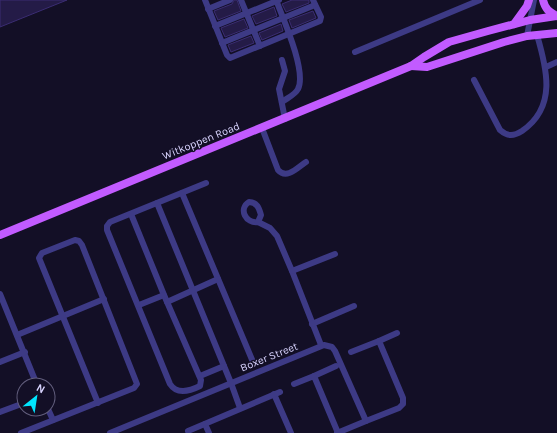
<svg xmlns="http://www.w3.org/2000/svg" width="557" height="433" viewBox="0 0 557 433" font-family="Karla,sans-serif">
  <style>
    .building { fill: #241b47; stroke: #3b2d73 }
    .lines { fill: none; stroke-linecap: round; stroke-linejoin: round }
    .minor { stroke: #3d3a85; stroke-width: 6 }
    .major { stroke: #c25bff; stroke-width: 8 }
    .labels { text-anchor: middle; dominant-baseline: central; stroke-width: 3; stroke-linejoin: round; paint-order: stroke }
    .street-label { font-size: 11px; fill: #d9d4ff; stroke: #130f26 }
  </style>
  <rect width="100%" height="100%" fill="#130f26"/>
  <g class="building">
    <polygon points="0,0 67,0 0,27"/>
    <polygon points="234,0 237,0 241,11 218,20 214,11 232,4"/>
    <polygon points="292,0 309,0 309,3 286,12 282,4"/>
    <polygon points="274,7 277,16 256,24 252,16"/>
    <polygon points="313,11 316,18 292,28 289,20"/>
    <polygon points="244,19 248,28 225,37 221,28"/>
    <polygon points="281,24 283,31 262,40 259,33"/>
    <polygon points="251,36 254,43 231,52 228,45"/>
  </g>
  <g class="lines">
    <g class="minor">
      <polyline points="205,0 227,55 230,58 320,21 321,17 313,0"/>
      <polyline points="241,0 260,46"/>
      <path d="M 276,0 C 283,18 307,72 298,89 C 295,95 287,98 282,102"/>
      <polyline points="208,9 230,0"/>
      <polyline points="215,26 279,0"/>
      <polyline points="527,36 534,0"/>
      <polyline points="222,43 315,5"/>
      <polyline points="355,52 480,0"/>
      <polyline points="282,60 285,71 279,89 285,119"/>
      <polyline points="546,67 557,62"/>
      <path d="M 474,80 L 500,130 C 508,137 514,136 522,131 C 557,107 547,69 537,35"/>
      <path d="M 262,128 L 278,170 C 287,180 298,167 306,162"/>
      <polyline points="182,193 253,362"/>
      <path d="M 249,202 C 257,202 259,208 261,215 L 258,222 C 246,224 238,209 249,202 Z"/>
      <polyline points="157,203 231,383 240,408"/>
      <path d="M 131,214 L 164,295 L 201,380 L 200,386 C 190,391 177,395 170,384 L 107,230 L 107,226 L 110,222 L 206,183"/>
      <polyline points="258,222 270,228 277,236 292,271 321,345"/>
      <polyline points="292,271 335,254"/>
      <polyline points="0,294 37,385"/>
      <polyline points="167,302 218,279"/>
      <polyline points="139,305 164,295"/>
      <polyline points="312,324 354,306"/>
      <polyline points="17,335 104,299"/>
      <polyline points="351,352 379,341"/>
      <polyline points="0,362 25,352"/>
      <polyline points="200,376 224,366"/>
      <polyline points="314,376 336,366"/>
      <polyline points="294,384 314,376 338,433"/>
      <polyline points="274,394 291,433"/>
      <polyline points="48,409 53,420"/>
      <polyline points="0,412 24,403"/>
      <polyline points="366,421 399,408 403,404 403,398 379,341 397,333"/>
      <polyline points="205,424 209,433"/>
      <polyline points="188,431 280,392"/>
      <polyline points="21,433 134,388 137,384 82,245 79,241 75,240 42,253 39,258 98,403"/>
      <polyline points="110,433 324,345 332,347 335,351 366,421 337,433"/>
    </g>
    <g class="major">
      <path d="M 543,0 C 545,9 549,12 557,16"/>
      <polyline points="514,24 527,6 529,0"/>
      <polyline points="411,66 427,67 504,42 527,36 557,33"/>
      <polyline points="0,235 411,66 424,57 449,42 488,31 530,20 557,16"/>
    </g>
  </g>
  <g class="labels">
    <g class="street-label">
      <text transform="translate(201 141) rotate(-22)">Witkoppen Road</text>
      <text transform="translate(269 357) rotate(-22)">Boxer Street</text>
    </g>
  </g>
  <g transform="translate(36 397) rotate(30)"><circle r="19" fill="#130f26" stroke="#625e7d"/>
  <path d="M0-3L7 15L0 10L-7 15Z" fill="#00e5ff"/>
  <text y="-6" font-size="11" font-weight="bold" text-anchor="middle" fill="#d9d4ff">N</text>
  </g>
</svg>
